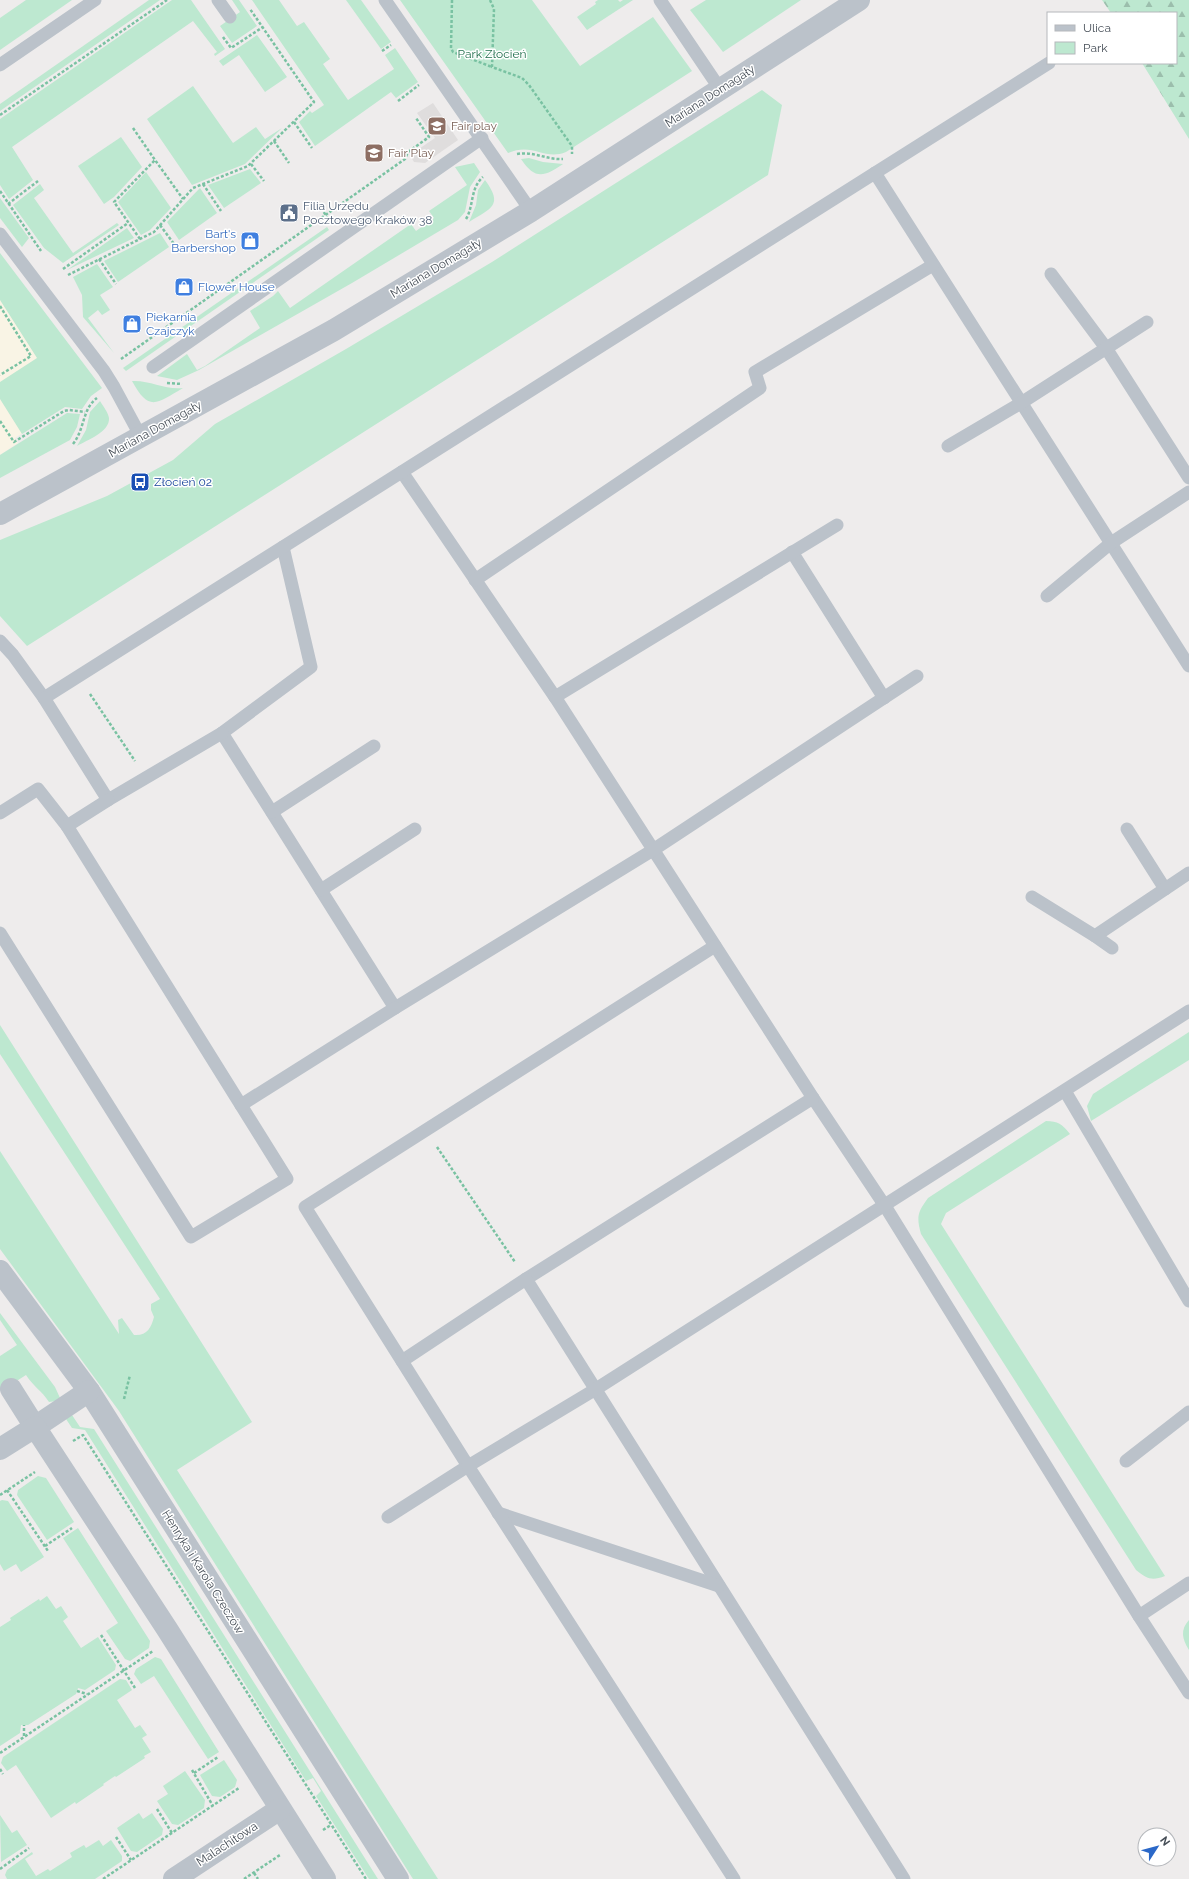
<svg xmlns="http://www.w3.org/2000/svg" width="1189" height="1879" viewBox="0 0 1189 1879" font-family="Raleway,sans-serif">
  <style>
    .commercial { fill: #f9f4e5 }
    .education { fill: #dfdddd }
    .green { fill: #bde8d0 }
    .forest { fill: url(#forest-firs) }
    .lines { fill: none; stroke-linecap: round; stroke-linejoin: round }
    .path { stroke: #79c2a2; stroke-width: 2.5; stroke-dasharray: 3 2; stroke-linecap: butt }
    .lane { stroke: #bbc2ca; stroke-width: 13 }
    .street { stroke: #bbc2ca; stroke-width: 22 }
    .labels { text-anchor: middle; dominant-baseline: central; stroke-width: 3; stroke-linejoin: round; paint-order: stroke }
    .park-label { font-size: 12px; fill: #206f4c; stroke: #fff }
    .street-label { font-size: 12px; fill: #464e57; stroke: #fff }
    .education-label { font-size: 12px; fill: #785e54; stroke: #fff; text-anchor: start }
    .service-label { font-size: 12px; fill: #4e5e75; stroke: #fff; text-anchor: start }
    .shop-label { font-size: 12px; fill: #366cbe; stroke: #fff; text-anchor: start }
    .transit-label { font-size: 12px; fill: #164399; stroke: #fff; text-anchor: start }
  </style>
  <defs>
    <pattern id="forest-firs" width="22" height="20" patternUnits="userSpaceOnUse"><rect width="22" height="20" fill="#bde8d0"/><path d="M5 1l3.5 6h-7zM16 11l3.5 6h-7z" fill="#9bbeac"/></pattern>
  </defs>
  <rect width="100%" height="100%" fill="#eeecec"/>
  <polygon class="commercial" points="0,286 67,393 45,419 15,438 18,443 0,455"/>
  <polygon class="education" points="433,103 458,140 425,163 414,162 410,155 435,138 417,113"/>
  <g class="green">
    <polygon points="26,0 72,0 0,50 0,18"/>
    <polygon points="149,0 160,0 0,111 0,104"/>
    <polygon points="172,0 191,0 225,49 215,56 214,54 217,52 193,21 12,147 33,180 9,199 0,185 0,119"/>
    <polygon points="232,0 239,0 257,26 232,43 220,26 240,12"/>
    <polygon points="252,0 279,0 297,26 304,22 330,59 323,64 348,100 394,69 385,55 395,48 418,82 396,98 391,92 315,146 299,122 310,111 312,113 324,105"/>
    <polygon points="346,0 361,0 391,42 381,49"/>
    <path d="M 400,0 L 532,0 L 580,66 L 653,17 L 692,71 L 566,152 C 544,161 533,142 508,153 Z"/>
    <polygon points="598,0 618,0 620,2 623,0 633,0 587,30 577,17 596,4 595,2"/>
    <polygon points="706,0 801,0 723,52 690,10"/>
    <polygon points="257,35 287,77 265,92 239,55 223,66 219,61"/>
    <polygon points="193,86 233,143 256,127 265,139 282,128 245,164 192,185 147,119"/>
    <polygon points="762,90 782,105 768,175 27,646 0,616 0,540 107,496 173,460 215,424 346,349 492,262"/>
    <polygon points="121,137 142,167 114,197 104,204 78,166"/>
    <path d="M 529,158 L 543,162 L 563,164 C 544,177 535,180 521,159 Z"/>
    <polygon points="474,163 480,172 470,187 465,212 458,220 352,283 199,370 177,380 157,376 187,354 197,370 205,366 260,328 250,311 273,296 278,291 290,308 411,224 416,231 434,218 429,211 467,185 455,167"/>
    <polygon points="250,169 261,183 224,208 208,185"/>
    <polygon points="146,172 171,208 150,230 141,235 118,202"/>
    <path d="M 485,180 C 504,206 491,208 469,222 L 476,205 L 478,190 Z"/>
    <polygon points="40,184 44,190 34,198 73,253 117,223 119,225 63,263 44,248 13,205"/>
    <polygon points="200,188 217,213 179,240 167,222"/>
    <polygon points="0,198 29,238 22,247 0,218"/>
    <polygon points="327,227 329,230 126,371 123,368"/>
    <polygon points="127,228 134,238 67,270"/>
    <polygon points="160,233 169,247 118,282 104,261"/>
    <polygon points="0,253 102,388 91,396 82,409 65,407 22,434 0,399 0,382 37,358 0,300"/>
    <polygon points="97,264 113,287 100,295 110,310 102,315 98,310 88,318 114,353 83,317 82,295 73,277"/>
    <path d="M 132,381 C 150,380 165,390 183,388 C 156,404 149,412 132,381 Z"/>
    <path d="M 100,401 C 103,406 108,412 109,418 C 110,432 87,440 77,446 L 86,430 L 90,412 Z"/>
    <polygon points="67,413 80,414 77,427 70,440 0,478 0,455"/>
    <path d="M 0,1025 L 252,1422 L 177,1470 L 438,1879 L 413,1879 L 119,1411 L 0,1249 L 0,1151 L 119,1334 L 118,1320 L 122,1318 L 134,1335 C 147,1336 151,1328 154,1317 L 151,1310 L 151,1304 L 160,1299 L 0,1054 Z"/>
    <polygon points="1189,1032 1189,1060 1091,1121 1087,1106 1093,1094"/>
    <path d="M 1046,1121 C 1058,1121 1062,1124 1070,1134 L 946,1213 L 941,1224 L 1165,1576 C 1152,1581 1147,1579 1136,1570 L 921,1234 C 916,1216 918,1212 928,1198 Z"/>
    <path d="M 0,1313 L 55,1387 L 60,1398 L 56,1401 L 49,1402 C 42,1391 34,1387 26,1375 L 1,1391 L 0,1390 L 0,1356 L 17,1345 L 0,1320 Z"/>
    <polygon points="72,1415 80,1427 94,1429 378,1879 369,1879 316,1796 321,1791 313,1778 306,1781 85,1430 72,1428 66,1419"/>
    <polygon points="38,1476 46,1478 74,1522 47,1540 17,1495 18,1490"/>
    <polygon points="2,1500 8,1501 44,1557 21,1572 16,1564 4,1571 0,1564 0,1501"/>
    <polygon points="78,1528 150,1641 149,1648 130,1661 125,1659 106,1631 118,1623 63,1538"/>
    <polygon points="47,1596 56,1609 61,1606 68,1617 63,1621 81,1648 98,1637 116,1665 115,1670 85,1690 78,1688 76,1694 28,1725 21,1725 20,1733 0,1746 0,1627 11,1620 10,1618 39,1599 40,1601"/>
    <path d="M 1189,1620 L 1189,1650 C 1182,1639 1180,1630 1189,1620 Z"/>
    <polygon points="155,1657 161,1659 219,1752 208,1759 154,1676 141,1684 134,1674 136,1669"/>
    <polygon points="120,1679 126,1680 132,1690 117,1700 135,1728 140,1725 147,1735 142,1738 151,1752 144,1756 145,1758 116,1777 115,1776 103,1784 104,1785 76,1804 75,1802 51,1818 16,1765 7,1771 1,1763 3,1757"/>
    <polygon points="224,1760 237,1780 235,1787 220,1797 212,1796 200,1775"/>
    <polygon points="185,1771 205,1800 204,1808 178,1825 172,1824 157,1801 168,1794 163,1786"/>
    <polygon points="139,1813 143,1819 152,1813 163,1829 162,1835 137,1852 131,1851 117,1828"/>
    <polygon points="0,1815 12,1833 17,1830 27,1845 1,1862"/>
    <polygon points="99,1840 103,1846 111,1840 122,1856 122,1861 95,1879 7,1879 5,1875 7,1870 32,1852 33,1854 25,1859 36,1876 48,1869 50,1871 72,1857 70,1853 84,1845 86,1848"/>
  </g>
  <polygon class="forest" points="1102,0 1189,0 1189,139 1142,63 1176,63 1176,13 1111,13"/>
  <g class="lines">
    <g class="path">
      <polyline points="452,0 451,48 453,52 492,67"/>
      <polyline points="490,0 494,9 492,67 522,78 529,85 572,146 572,154"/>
      <polyline points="223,37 231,48 263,27"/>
      <polyline points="382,51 391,45"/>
      <polyline points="398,101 419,85"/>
      <polyline points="0,115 167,0"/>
      <polyline points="294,122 312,148"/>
      <polyline points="133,128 155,160"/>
      <polyline points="274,141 289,163"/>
      <path d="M 517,154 C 533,151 547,160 563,159"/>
      <polyline points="251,164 264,181"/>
      <polyline points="203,184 221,211"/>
      <polyline points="0,191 41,251"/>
      <polyline points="8,204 38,181"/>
      <polyline points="321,208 329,220"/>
      <path d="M 466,219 C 474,206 470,188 483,177"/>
      <polyline points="160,225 174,244"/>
      <polyline points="140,239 114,202 155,160 183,199"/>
      <polyline points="99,259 116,284"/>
      <polyline points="63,269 128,223"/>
      <polyline points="68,275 154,232 193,188 248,166 314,102 250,9"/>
      <polyline points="0,306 31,356 0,375"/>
      <polyline points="121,359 405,159 408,152 429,137 416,118"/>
      <polyline points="167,383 182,384"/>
      <polyline points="0,421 14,442 64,411 69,410 85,412"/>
      <path d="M 73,444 C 85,429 82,409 97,398"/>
      <polyline points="90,694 135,761"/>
      <polyline points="437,1147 515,1262"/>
      <polyline points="124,1399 130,1375"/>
      <polyline points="73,1441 83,1435 366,1879"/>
      <polyline points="7,1490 48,1551"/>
      <polyline points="0,1495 35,1472"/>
      <polyline points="45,1546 72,1528"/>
      <polyline points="101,1635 135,1688"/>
      <polyline points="77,1691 87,1694"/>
      <polyline points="24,1736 24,1725"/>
      <polyline points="0,1753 153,1651"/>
      <polyline points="0,1769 3,1774"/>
      <polyline points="192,1770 213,1806"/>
      <polyline points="194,1773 218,1757"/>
      <polyline points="157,1809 172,1833"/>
      <polyline points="323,1830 331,1825"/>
      <polyline points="116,1837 131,1860"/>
      <polyline points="0,1869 29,1848"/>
      <polyline points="254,1873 258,1879"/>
      <polyline points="103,1879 239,1788"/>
      <polyline points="244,1879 280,1855"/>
    </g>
    <g class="lane">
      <polyline points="218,0 230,17"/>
      <polyline points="385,0 531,211"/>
      <polyline points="660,0 720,89"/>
      <polyline points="0,65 95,0"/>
      <polyline points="875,173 1189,666"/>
      <polyline points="0,234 104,371 114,387 141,437"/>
      <polyline points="1051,274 1106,348 1189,478"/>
      <polyline points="153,367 482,138"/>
      <polyline points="948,446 1021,403 1147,322"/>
      <polyline points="402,472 555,697 813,1098 885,1206 1139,1616 1189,1693"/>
      <polyline points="283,547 311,667 222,733 395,1008 653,850 917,676"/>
      <polyline points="792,552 884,698"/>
      <polyline points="475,580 760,388 755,372 933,265"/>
      <polyline points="1047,596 1111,543 1189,492"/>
      <polyline points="0,641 13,655 44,698 1049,63"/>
      <polyline points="555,697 837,525"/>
      <polyline points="44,698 108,800 222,733"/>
      <polyline points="272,812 374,746"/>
      <polyline points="0,813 38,789 67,826 287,1179 191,1237 0,933"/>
      <polyline points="67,826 108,800"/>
      <polyline points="1127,829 1165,889"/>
      <polyline points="321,890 415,829"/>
      <polyline points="1032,897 1095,936 1189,873"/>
      <polyline points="1095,936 1112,948"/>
      <polyline points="1065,1091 1189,1301"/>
      <polyline points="813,1098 526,1279 904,1879"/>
      <polyline points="241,1105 395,1008"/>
      <polyline points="402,1361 526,1279"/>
      <polyline points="1126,1461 1189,1412"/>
      <polyline points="498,1513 719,1586"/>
      <polyline points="388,1517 468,1466 305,1207 715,946"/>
      <polyline points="1139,1616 1189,1583"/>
      <polyline points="734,1879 468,1466 596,1389 1189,1011"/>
    </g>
    <g class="street">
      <polyline points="0,514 334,330 531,211 859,0"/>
      <polyline points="0,1271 89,1391 398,1879"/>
      <polyline points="11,1389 35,1427 89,1391"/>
      <polyline points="0,1449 35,1427 167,1629 325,1879"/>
      <polyline points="174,1879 280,1809"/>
    </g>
  </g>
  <defs>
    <symbol id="school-square" viewBox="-11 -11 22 22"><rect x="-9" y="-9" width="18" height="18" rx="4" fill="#8d6e63" stroke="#fff"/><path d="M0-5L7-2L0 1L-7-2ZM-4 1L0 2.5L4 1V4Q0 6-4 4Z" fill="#fff"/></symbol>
    <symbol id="civic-square" viewBox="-11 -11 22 22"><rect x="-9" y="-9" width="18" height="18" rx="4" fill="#5c6f8a" stroke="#fff"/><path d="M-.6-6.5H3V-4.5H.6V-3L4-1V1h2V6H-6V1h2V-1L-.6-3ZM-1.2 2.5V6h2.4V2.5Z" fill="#fff"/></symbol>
    <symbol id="shop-square" viewBox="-11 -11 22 22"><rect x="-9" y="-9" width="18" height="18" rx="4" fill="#3f7fe0" stroke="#fff"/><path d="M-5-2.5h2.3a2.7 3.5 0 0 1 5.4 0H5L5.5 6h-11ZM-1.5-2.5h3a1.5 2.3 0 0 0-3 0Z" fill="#fff"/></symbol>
    <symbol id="bus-square" viewBox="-11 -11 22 22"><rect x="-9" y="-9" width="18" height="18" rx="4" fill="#1a4fb4" stroke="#fff"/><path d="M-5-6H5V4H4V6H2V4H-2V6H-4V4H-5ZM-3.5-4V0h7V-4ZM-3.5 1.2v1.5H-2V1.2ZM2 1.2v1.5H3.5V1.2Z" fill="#fff"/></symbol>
  </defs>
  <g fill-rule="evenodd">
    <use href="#school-square" x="426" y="115" width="22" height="22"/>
    <use href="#school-square" x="363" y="142" width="22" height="22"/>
    <use href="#civic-square" x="278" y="202" width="22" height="22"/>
    <use href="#shop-square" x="239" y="230" width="22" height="22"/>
    <use href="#shop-square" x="173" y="276" width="22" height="22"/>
    <use href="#shop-square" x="121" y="313" width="22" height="22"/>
    <use href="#bus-square" x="129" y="471" width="22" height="22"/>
  </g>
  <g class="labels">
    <g class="park-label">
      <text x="492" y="54">Park Złocień</text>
    </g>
    <g class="street-label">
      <text transform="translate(710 96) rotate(-33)">Mariana Domagały</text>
      <text transform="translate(436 268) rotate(-31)">Mariana Domagały</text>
      <text transform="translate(155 429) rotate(-29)">Mariana Domagały</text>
      <text transform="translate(203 1572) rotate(58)">Henryka i Karola Czeczów</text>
      <text transform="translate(227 1844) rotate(-33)">Malachitowa</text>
    </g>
    <g class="education-label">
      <text x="451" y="126">Fair play</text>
      <text x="388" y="153">Fair Play</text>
    </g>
    <g class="service-label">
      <text x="303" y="206">Filia Urzędu<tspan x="303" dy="14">Pocztowego Kraków 38</tspan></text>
    </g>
    <g class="shop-label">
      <text x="236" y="234" text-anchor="end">Bart's<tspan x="236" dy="14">Barbershop</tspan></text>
      <text x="198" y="287">Flower House</text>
      <text x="146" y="317">Piekarnia<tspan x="146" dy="14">Czajczyk</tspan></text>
    </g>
    <g class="transit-label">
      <text x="154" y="482">Złocień 02</text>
    </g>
  </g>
  <rect x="1047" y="12" width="130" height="52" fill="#ffffff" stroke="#b5b8bc"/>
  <rect x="1055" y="25" width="20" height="6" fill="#bbc2ca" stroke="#b5b8bc"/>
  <text x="1083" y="32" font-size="12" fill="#464e57">Ulica</text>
  <rect x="1055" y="42" width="20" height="12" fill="#bde8d0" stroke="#b5b8bc"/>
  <text x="1083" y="52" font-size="12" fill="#464e57">Park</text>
  <g transform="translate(1157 1847) rotate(54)"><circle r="19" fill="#ffffff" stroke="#b5b8bc"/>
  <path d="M0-3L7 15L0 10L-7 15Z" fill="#2b68c8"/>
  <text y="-6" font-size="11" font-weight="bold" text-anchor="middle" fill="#464e57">N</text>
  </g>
</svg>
